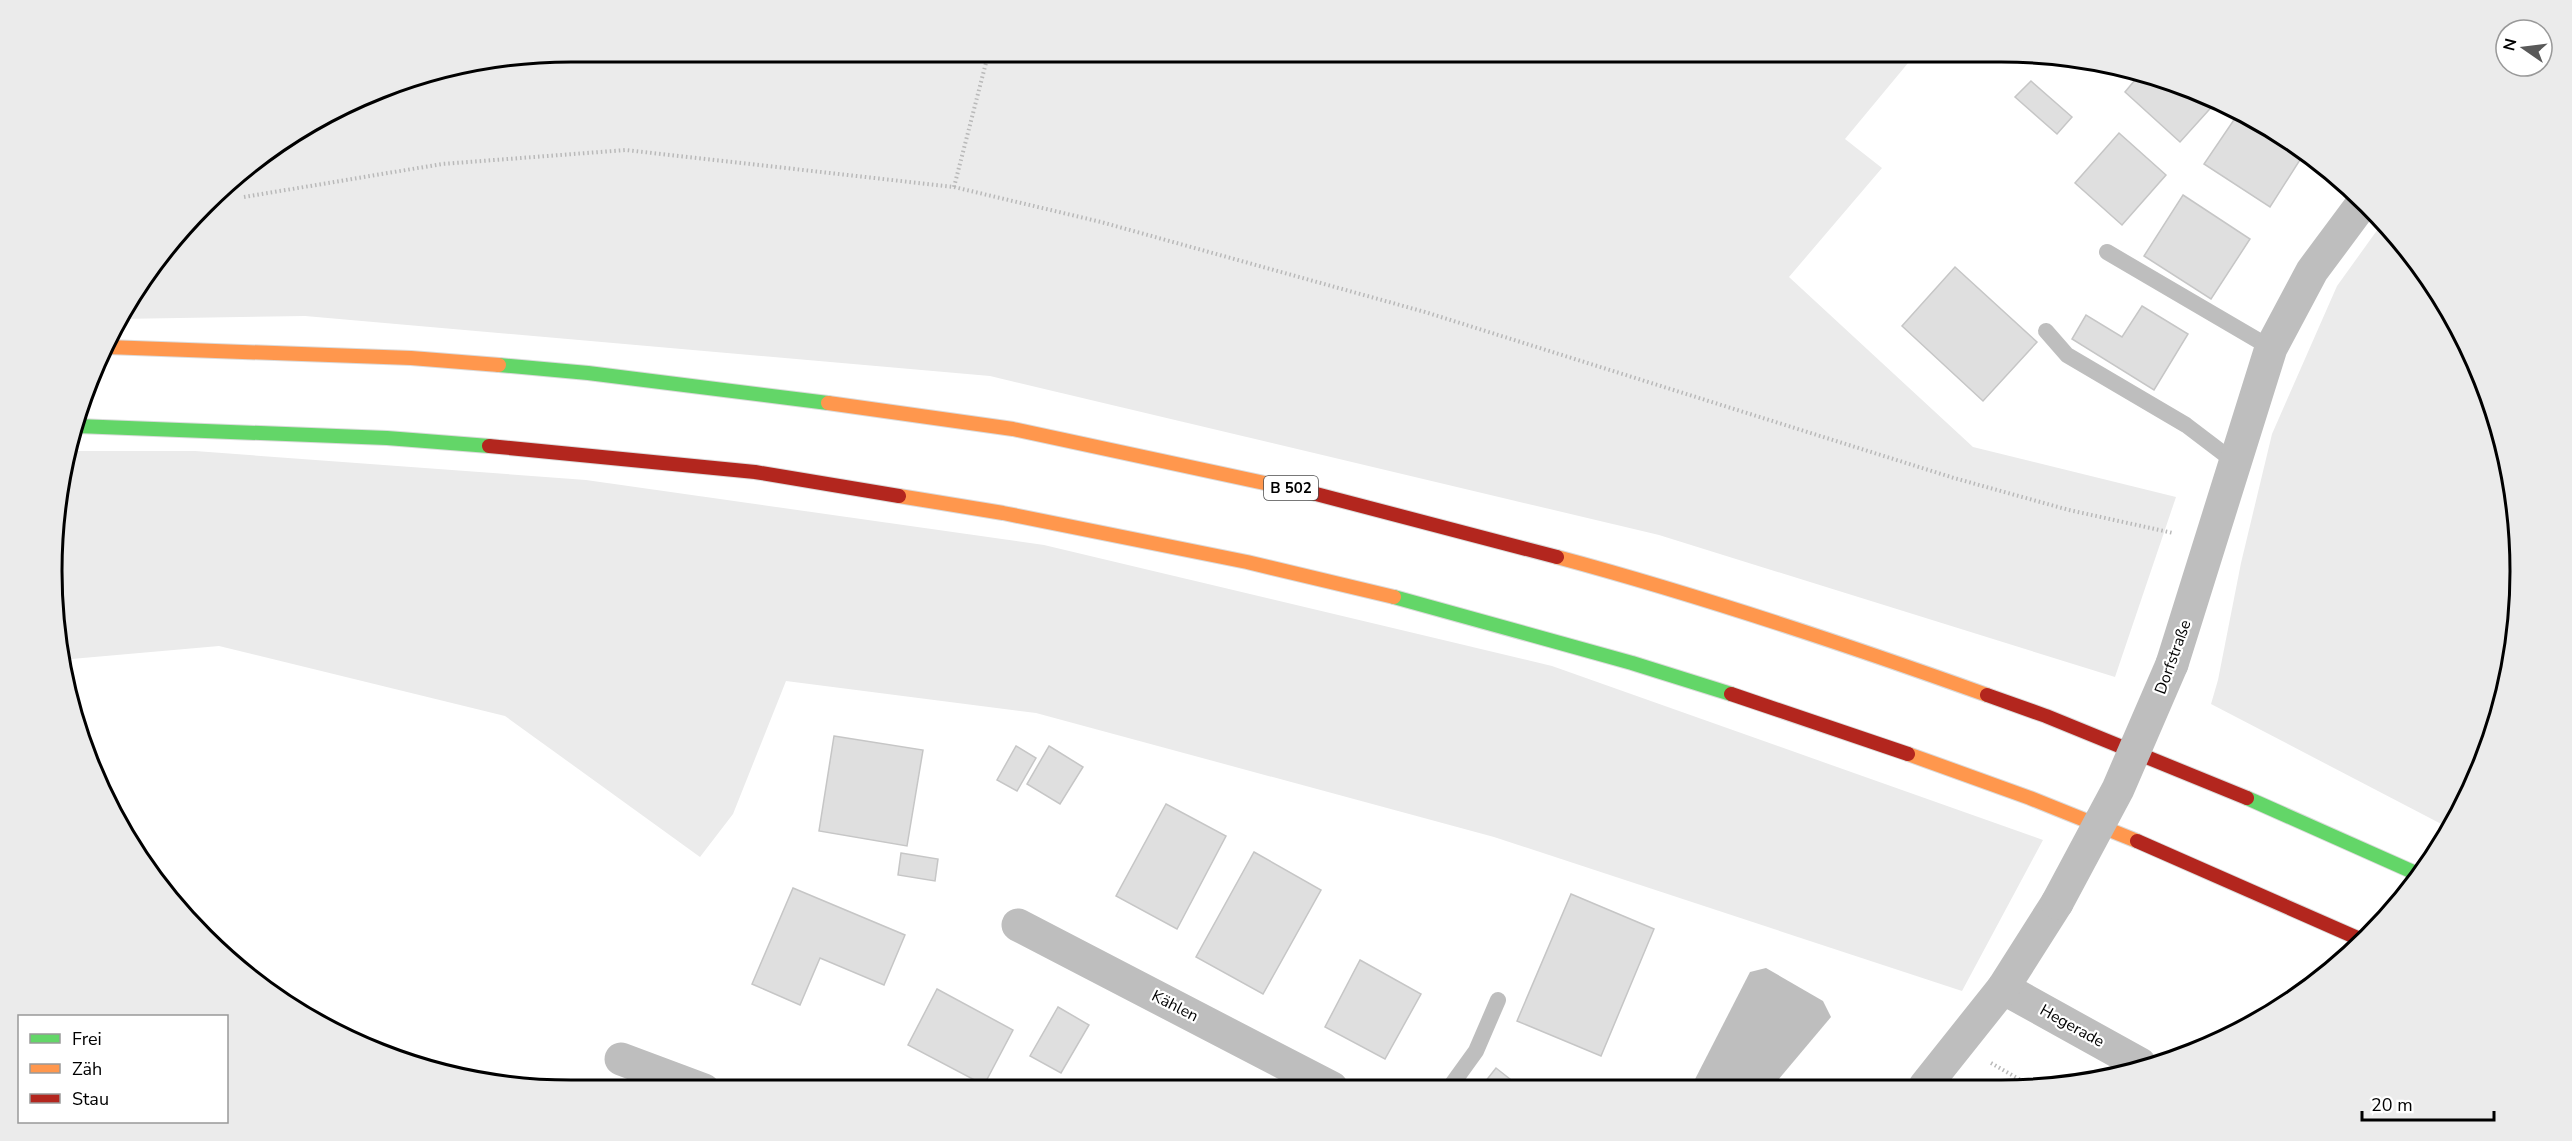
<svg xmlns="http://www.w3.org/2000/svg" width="2572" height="1141" viewBox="0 0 2572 1141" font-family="'Nunito Sans',sans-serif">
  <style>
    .green { fill: #ebebeb }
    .water { fill: #bebebe }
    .building { fill: #dfdfdf; stroke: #c6c6c6; stroke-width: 1.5 }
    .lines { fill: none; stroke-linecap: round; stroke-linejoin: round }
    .fast-casing { stroke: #dbdbdb; stroke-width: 16 }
    .slow-casing { stroke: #dbdbdb; stroke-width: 16 }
    .jam-casing { stroke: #dbdbdb; stroke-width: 16 }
    .path { stroke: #b9b9b9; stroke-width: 4; stroke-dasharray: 1.5 3; stroke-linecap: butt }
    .lane { stroke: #bebebe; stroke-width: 16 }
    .street { stroke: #bebebe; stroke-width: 33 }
    .fast { stroke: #63d668; stroke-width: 14 }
    .slow { stroke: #ff974d; stroke-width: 14 }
    .jam { stroke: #b3261e; stroke-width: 14 }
    .street-bridge { stroke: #bebebe; stroke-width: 33 }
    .labels { text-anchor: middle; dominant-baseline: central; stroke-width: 4.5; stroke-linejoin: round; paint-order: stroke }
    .shield { fill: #fff; stroke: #4c4c4c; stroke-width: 1.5 }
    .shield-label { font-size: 15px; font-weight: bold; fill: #000 }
    .street-label { font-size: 16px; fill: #000; stroke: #fff }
    .rim { fill: none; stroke: #000; stroke-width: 3 }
  </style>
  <rect width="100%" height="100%" fill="#fff"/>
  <g class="green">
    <polygon points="570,51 1918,51 1845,139 1882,168 1789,277 1973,447 2176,497 2115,677 1659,535 990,376 305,316 118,319 120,311 228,180 311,120 403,79"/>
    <polygon points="2383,222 2414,255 2468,341 2503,436 2520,537 2517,639 2493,738 2449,828 2211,704 2218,680 2241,563 2272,434 2337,286"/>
    <polygon points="68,451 195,451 586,480 1044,545 1552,666 2043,840 1962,991 1494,837 1036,713 786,681 733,814 700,857 505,716 219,646 60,660 51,570 61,469"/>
  </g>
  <polygon class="water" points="1766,968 1823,1001 1831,1017 1773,1086 1691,1087 1750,972"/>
  <g class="building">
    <polygon points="2140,74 2169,79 2217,101 2180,142 2125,92"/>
    <polygon points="2031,81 2072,117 2057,134 2015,97"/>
    <polygon points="2240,111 2261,121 2305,152 2270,207 2204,164"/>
    <polygon points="2119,133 2166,175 2122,225 2075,183"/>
    <polygon points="2183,195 2250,239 2211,299 2144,256"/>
    <polygon points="1955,267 2037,342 1983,401 1902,326"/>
    <polygon points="2142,306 2188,334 2154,390 2072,339 2086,315 2122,337"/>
    <polygon points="834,736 923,750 907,846 819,831"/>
    <polygon points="1016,746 1036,758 1017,791 997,780"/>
    <polygon points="1049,746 1083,767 1060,804 1027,784"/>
    <polygon points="1166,804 1226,836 1177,929 1116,896"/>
    <polygon points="1254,852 1321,890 1263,994 1196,957"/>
    <polygon points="901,853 938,859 935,881 898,875"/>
    <polygon points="793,888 905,935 884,985 820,958 800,1005 752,984"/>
    <polygon points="1571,894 1654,929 1601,1056 1517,1021"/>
    <polygon points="1360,960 1421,994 1385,1059 1325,1027"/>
    <polygon points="937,989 1013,1030 984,1085 908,1045"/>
    <polygon points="1058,1007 1089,1025 1061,1073 1030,1056"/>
    <polygon points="1496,1068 1520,1087 1481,1087"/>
  </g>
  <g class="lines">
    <defs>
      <g id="fast">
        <polyline points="499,365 588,373 828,403"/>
        <polyline points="77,426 387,438 489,446"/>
        <polyline points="1394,597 1632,663 1731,694"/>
        <polyline points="2247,798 2420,875"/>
      </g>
      <g id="slow">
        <polyline points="107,347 411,358 499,365"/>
        <polyline points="828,403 1013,429 1316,494"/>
        <polyline points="899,496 1003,513 1247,562 1394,597"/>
        <path d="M 1557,557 C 1702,596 1845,644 1987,695"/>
        <polyline points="1908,754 2030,798 2137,841"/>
      </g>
      <g id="jam">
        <polyline points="489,446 755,472 899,496"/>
        <polyline points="1316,494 1557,557"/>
        <polyline points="1731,694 1908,754"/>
        <polyline points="1987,695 2046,716 2247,798"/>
        <polyline points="2137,841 2362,940"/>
      </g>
    </defs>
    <use href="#fast" class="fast-casing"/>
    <use href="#slow" class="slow-casing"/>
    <use href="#jam" class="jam-casing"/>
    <g class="path">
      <polyline points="954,187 989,51"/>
      <polyline points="244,197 442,164 626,150 954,187 1101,222 1425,312 1954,478 2069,510 2173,533"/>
      <polyline points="1991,1063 2031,1086"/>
    </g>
    <g class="lane">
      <polyline points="2107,252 2271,348"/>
      <polyline points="2046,331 2067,355 2186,425 2236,463"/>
      <polyline points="1450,1087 1476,1051 1498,1000"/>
    </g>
    <g class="street">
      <polyline points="2172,664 2271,348 2312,271 2364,201"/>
      <polyline points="1018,925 1332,1088"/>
      <polyline points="2003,988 2140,1064"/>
      <polyline points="621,1059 704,1090"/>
      <polyline points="1925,1086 2003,988 2057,903"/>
    </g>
    <use href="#fast" class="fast"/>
    <use href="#slow" class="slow"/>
    <use href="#jam" class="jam"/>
    <polyline class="street-bridge" points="2057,903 2118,789 2172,664"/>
  </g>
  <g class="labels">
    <rect class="shield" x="1264" y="476" width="54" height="24" rx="4.5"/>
    <g class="shield-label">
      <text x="1291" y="488">B 502</text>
    </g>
    <g class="street-label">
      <text transform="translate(2173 657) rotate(-70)">Dorfstraße</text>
      <text transform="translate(1175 1006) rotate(27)">Kählen</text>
      <text transform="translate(2072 1026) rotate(29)">Hegerade</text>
    </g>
  </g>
  <path d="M0 0H2572V1141H0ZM571 62H2001A509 509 0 0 1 2510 571V571A509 509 0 0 1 2001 1080H571A509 509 0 0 1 62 571V571A509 509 0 0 1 571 62Z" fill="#ebebeb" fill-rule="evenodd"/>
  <path class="rim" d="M571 62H2001A509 509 0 0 1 2510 571V571A509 509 0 0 1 2001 1080H571A509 509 0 0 1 62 571V571A509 509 0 0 1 571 62Z"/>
  <rect x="18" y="1015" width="210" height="108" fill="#ffffff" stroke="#999999" stroke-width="1.5"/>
  <rect x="30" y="1034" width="30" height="9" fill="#63d668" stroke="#999999" stroke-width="1.5"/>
  <text x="72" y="1045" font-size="18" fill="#000000">Frei</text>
  <rect x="30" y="1064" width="30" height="9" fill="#ff974d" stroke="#999999" stroke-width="1.5"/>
  <text x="72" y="1075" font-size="18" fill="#000000">Zäh</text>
  <rect x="30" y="1094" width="30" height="9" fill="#b3261e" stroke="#999999" stroke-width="1.5"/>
  <text x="72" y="1105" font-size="18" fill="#000000">Stau</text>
  <g transform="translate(2524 48) rotate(284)"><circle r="28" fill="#ffffff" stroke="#999999" stroke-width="1.5"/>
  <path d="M0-4.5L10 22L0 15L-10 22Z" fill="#595959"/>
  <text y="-9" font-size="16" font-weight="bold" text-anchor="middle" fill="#000000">N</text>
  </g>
  <path d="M2362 1111v9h132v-9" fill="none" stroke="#000000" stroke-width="3"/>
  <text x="2371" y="1111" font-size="18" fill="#000000" stroke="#ffffff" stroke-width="4.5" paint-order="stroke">20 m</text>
</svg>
